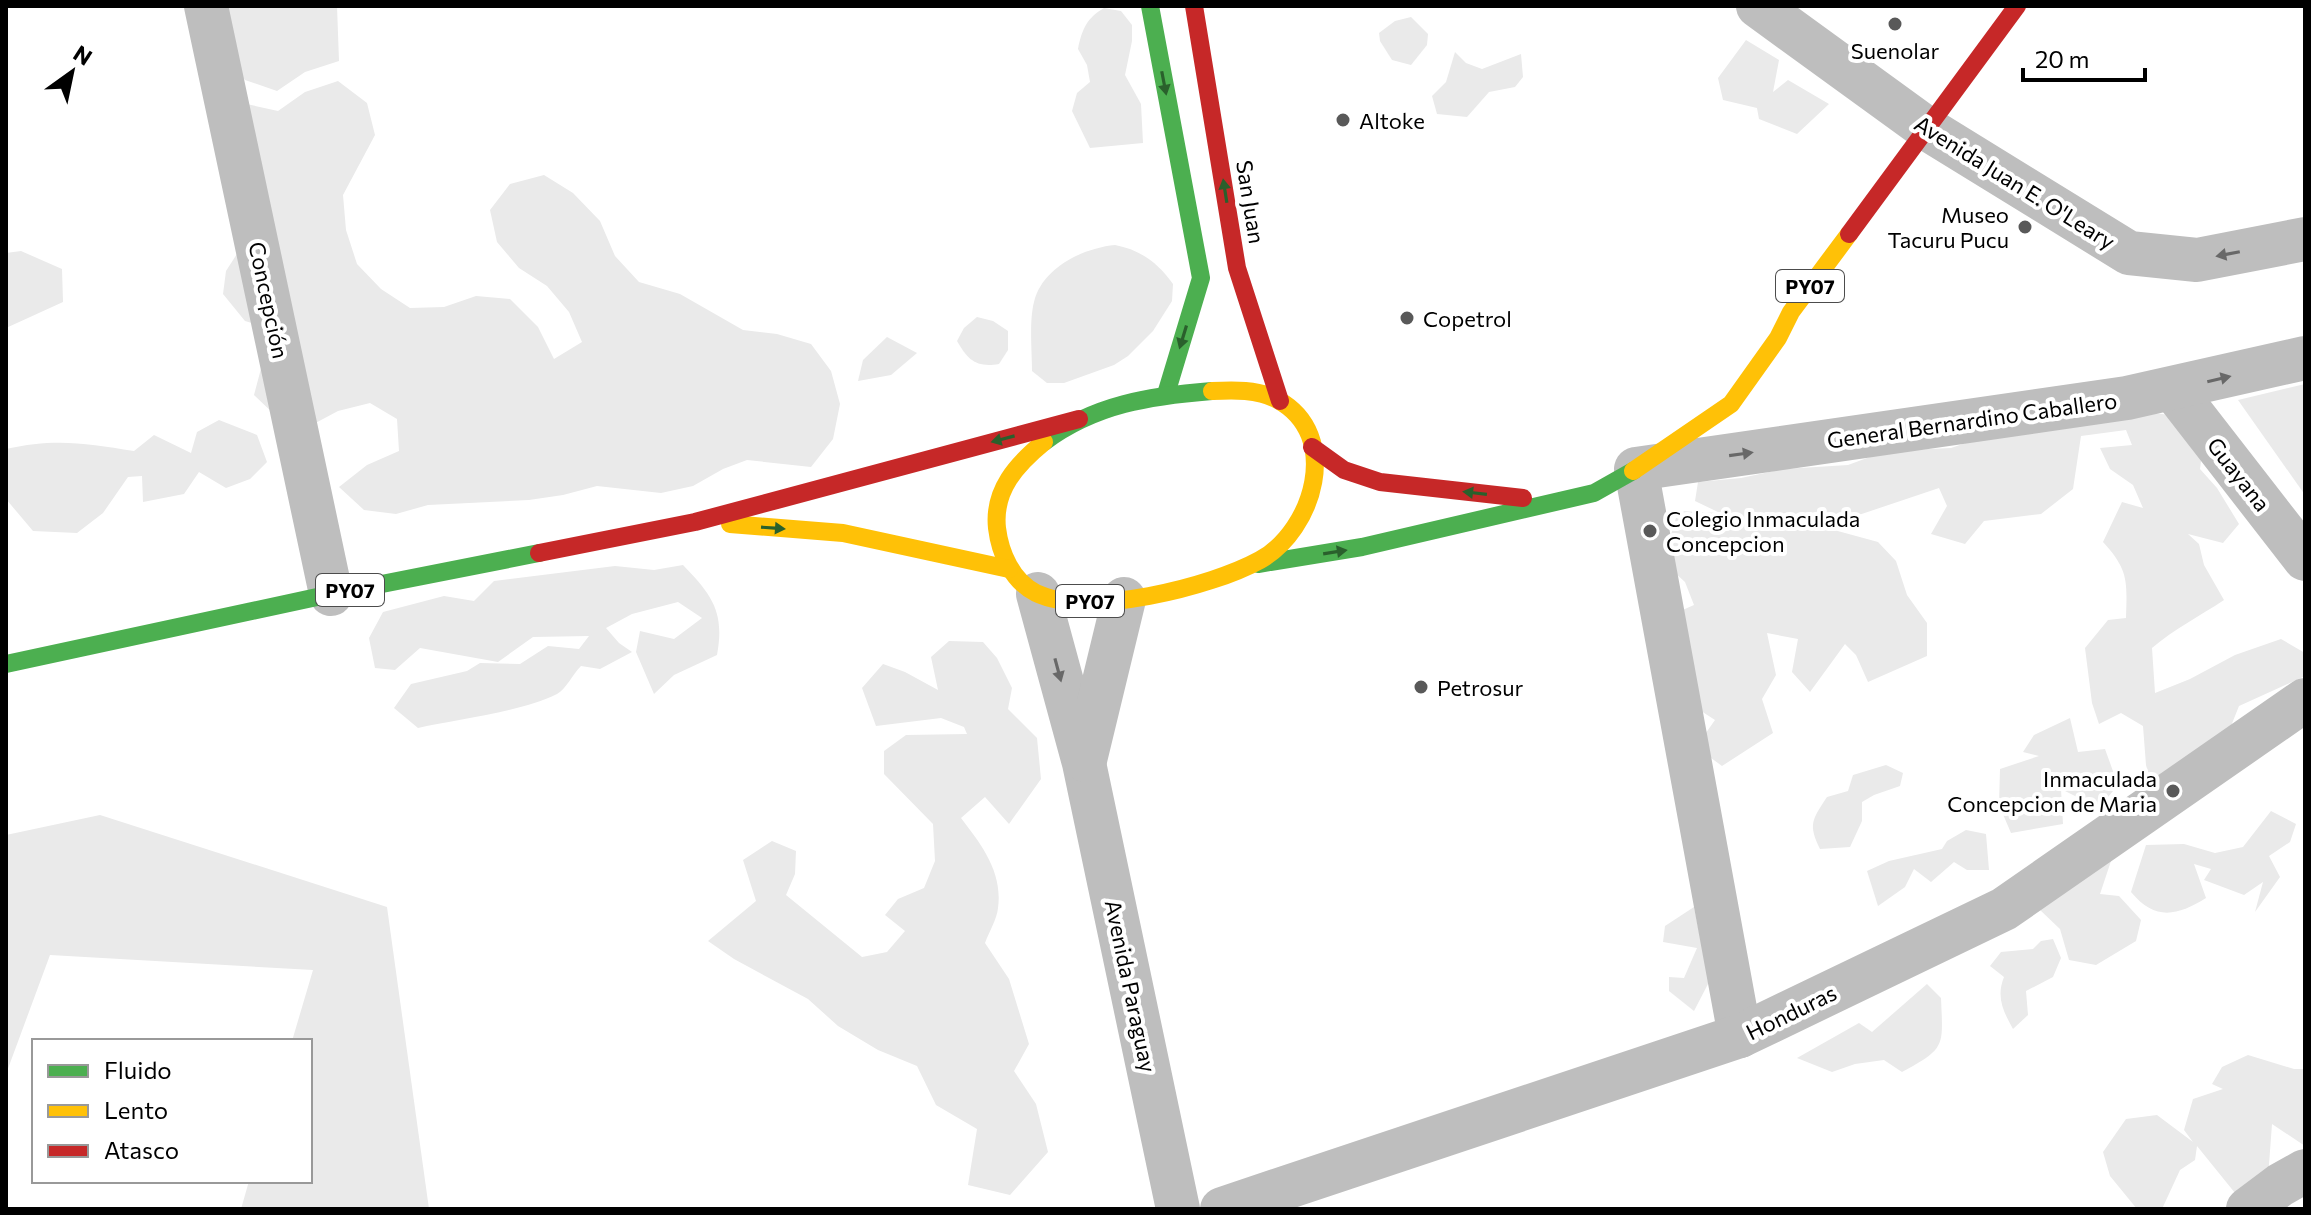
<svg xmlns="http://www.w3.org/2000/svg" width="2311" height="1215" viewBox="0 0 2311 1215" font-family="Commissioner,sans-serif">
  <style>
    .green { fill: #eaeaea }
    .lines { fill: none; stroke-linecap: round; stroke-linejoin: round }
    .street { stroke: #bebebe; stroke-width: 44 }
    .fast { stroke: #4caf50; stroke-width: 18 }
    .slow { stroke: #ffc107; stroke-width: 18 }
    .jam { stroke: #c62828; stroke-width: 18 }
    .oneway { fill: #2a602c }
    .oneway2 { fill: #686868 }
    .poi-dot { fill: #595959; stroke: #fff; stroke-width: 3 }
    .labels { text-anchor: middle; dominant-baseline: central; stroke-width: 8; stroke-linejoin: round; paint-order: stroke }
    .shield { fill: #fff; stroke: #4c4c4c; stroke-width: 2 }
    .shield-label { font-size: 20px; font-weight: bold; fill: #000 }
    .poi-label { font-size: 22px; fill: #000; stroke: #fff; text-anchor: start }
    .street-label { font-size: 22px; fill: #000; stroke: #fff }
  </style>
  <rect width="100%" height="100%" fill="#fff"/>
  <g class="green">
    <polygon points="208,6 337,6 339,61 305,72 277,91 245,80 220,54"/>
    <path d="M 1104,8 L 1121,11 L 1132,25 L 1132,41 L 1125,75 L 1141,104 L 1143,143 L 1090,148 L 1072,111 L 1077,93 L 1090,82 L 1087,65 L 1078,49 C 1082,29 1087,18 1104,8 Z"/>
    <polygon points="1411,17 1428,34 1427,45 1411,65 1392,60 1380,41 1379,33 1395,21"/>
    <polygon points="1746,40 1779,60 1773,92 1788,80 1829,104 1797,134 1759,119 1757,108 1723,100 1718,78"/>
    <polygon points="1455,52 1466,63 1482,69 1521,54 1523,77 1515,87 1489,92 1467,117 1437,114 1432,96 1446,82"/>
    <polygon points="338,81 367,103 375,135 343,195 346,230 357,264 381,289 410,308 444,307 476,296 510,299 538,327 554,359 582,342 569,312 547,286 519,268 497,242 490,210 510,184 544,175 573,193 600,221 615,256 639,282 680,294 743,330 777,334 811,344 831,371 840,404 833,439 811,467 747,460 723,469 693,486 661,493 597,486 563,495 529,500 428,505 396,514 364,510 339,487 367,465 399,451 397,419 370,403 338,411 308,427 277,417 254,395 263,361 276,330 245,321 223,294 226,271 244,243 242,103 278,111 305,92"/>
    <path d="M 1115,245 C 1141,250 1158,263 1173,284 L 1172,301 L 1153,331 L 1128,356 L 1114,365 L 1064,383 L 1047,383 L 1032,371 C 1032,352 1029,321 1034,302 C 1042,268 1083,248 1115,245 Z"/>
    <polygon points="21,251 62,269 63,302 6,328 6,253"/>
    <path d="M 977,317 L 993,321 L 1008,331 L 1008,350 L 999,364 C 976,368 968,360 957,341 L 964,328 Z"/>
    <polygon points="887,337 917,353 891,375 858,381 863,360"/>
    <polygon points="2305,384 2305,495 2238,400"/>
    <path d="M 2146,412 L 2178,416 L 2203,446 L 2200,469 L 2217,488 L 2239,524 L 2223,543 L 2188,534 L 2199,544 L 2204,565 L 2224,600 C 2200,616 2174,629 2152,648 L 2155,693 L 2190,679 L 2235,655 L 2281,639 L 2305,653 L 2305,676 L 2239,706 L 2227,736 L 2173,791 L 2150,781 L 2146,765 L 2143,726 L 2121,713 L 2099,724 L 2092,703 L 2085,648 L 2108,620 L 2126,618 C 2127,582 2129,570 2103,542 L 2122,502 L 2143,508 L 2133,485 L 2110,469 L 2100,448 L 2132,445 L 2126,430 L 2081,436 L 2073,489 L 2041,514 L 1984,521 L 1965,544 L 1931,534 L 1947,506 L 1939,488 L 1823,527 L 1878,542 L 1896,561 L 1907,595 L 1927,623 L 1927,656 L 1868,682 L 1856,655 L 1845,644 L 1810,692 L 1792,672 L 1798,639 L 1767,633 L 1776,675 L 1762,699 L 1773,733 L 1722,766 L 1696,747 L 1715,720 L 1698,709 L 1662,619 L 1694,605 L 1685,582 L 1663,562 L 1678,511 L 1720,513 L 1695,501 L 1698,482 L 1741,478 L 1784,469 L 1848,465 L 1886,451 L 1951,448 L 2001,431 Z"/>
    <path d="M 219,420 L 257,435 L 267,462 L 250,479 L 226,488 L 199,472 L 184,494 L 143,502 L 142,476 L 128,477 L 103,513 L 77,533 L 33,531 L 6,499 L 6,449 C 54,438 86,443 134,451 L 154,435 L 191,453 L 197,432 Z"/>
    <path d="M 683,565 C 712,595 725,612 717,655 L 674,675 L 654,694 L 636,652 L 640,631 L 674,639 L 702,618 L 678,602 L 632,614 L 606,628 L 619,643 L 632,652 L 600,669 L 581,666 C 573,674 566,689 557,694 C 521,712 458,719 418,728 L 394,708 L 411,684 L 467,671 L 480,663 L 520,664 L 548,646 L 579,649 L 589,636 L 533,637 L 498,662 L 420,648 L 395,670 L 375,668 L 369,638 L 383,612 L 444,596 L 474,601 L 494,581 L 615,566 L 654,570 Z"/>
    <path d="M 949,641 L 983,642 L 997,658 L 1012,688 L 1008,709 L 1037,738 L 1041,779 L 1009,824 L 985,797 L 961,818 C 981,844 1003,872 998,908 C 997,919 989,932 985,943 L 1009,979 L 1029,1044 L 1014,1071 L 1036,1104 L 1048,1152 L 1010,1195 L 968,1185 L 977,1129 L 936,1105 L 917,1066 L 878,1050 L 838,1026 L 808,999 L 734,959 L 708,941 L 756,901 L 743,860 L 772,841 L 796,851 L 795,874 L 786,895 L 862,957 L 887,952 L 905,931 L 885,915 L 898,899 L 924,888 L 935,861 L 933,824 L 884,774 L 884,751 L 906,735 L 967,734 L 964,727 L 941,718 L 876,726 L 862,688 L 883,664 L 905,672 L 938,690 L 931,657 Z"/>
    <polygon points="2070,718 2078,752 2105,749 2118,785 2099,808 2061,789 2063,824 2011,833 1999,805 2000,769 2039,756 2023,752 2034,735"/>
    <path d="M 1886,765 L 1903,773 L 1900,786 L 1874,795 L 1862,802 L 1862,821 L 1850,847 L 1820,849 C 1808,824 1812,820 1827,797 L 1848,791 L 1853,775 Z"/>
    <path d="M 2271,811 L 2296,824 L 2290,842 L 2269,856 L 2280,877 L 2255,912 L 2263,882 L 2244,895 L 2204,880 L 2211,869 L 2194,864 L 2206,898 C 2177,916 2155,921 2131,892 L 2146,845 L 2184,844 L 2215,853 L 2243,847 Z"/>
    <polygon points="100,815 387,907 429,1209 241,1209 249,1181 310,1181 310,1041 292,1041 313,970 50,955 6,1074 6,835"/>
    <polygon points="1966,830 1986,834 1989,870 1967,870 1954,862 1931,882 1914,869 1905,887 1878,906 1867,871 1889,861 1942,849 1947,841"/>
    <polygon points="2114,852 2100,894 2119,896 2141,920 2136,941 2096,965 2069,960 2060,929 2039,909"/>
    <polygon points="1694,907 1709,982 1694,1011 1669,991 1669,977 1684,978 1697,948 1663,942 1665,926"/>
    <path d="M 2053,939 L 2061,958 L 2053,977 L 2026,991 L 2028,1015 L 2013,1029 C 2003,1011 1996,997 2004,977 L 1990,966 L 2001,952 L 2033,949 L 2041,941 Z"/>
    <path d="M 1927,984 L 1941,998 C 1943,1047 1946,1048 1902,1072 L 1884,1060 L 1855,1064 L 1832,1072 L 1797,1058 L 1859,1023 L 1872,1032 Z"/>
    <polygon points="2248,1055 2294,1069 2305,1069 2305,1146 2272,1124 2268,1178 2235,1193 2197,1146 2195,1160 2180,1170 2162,1209 2137,1209 2110,1176 2103,1152 2126,1119 2157,1115 2193,1142 2184,1130 2193,1099 2223,1089 2212,1084 2222,1067"/>
  </g>
  <g class="lines">
    <g class="street">
      <polyline points="206,6 331,594"/>
      <polyline points="1758,6 1926,128 2129,253 2197,260 2305,239"/>
      <polyline points="2173,389 2305,559"/>
      <polyline points="1038,594 1084,763 1178,1209"/>
      <polyline points="1085,760 1124,599"/>
      <polyline points="1740,1036 1636,469 2127,398 2305,358"/>
      <polyline points="1222,1209 1740,1036 2004,909 2305,700"/>
      <polyline points="2248,1209 2280,1185 2305,1171"/>
    </g>
    <g class="fast">
      <polyline points="1150,6 1201,278 1166,394"/>
      <path d="M 1044,442 C 1095,404 1150,396 1212,391"/>
      <polyline points="1258,564 1362,547 1594,493 1633,471"/>
      <polyline points="6,664 331,594 539,553"/>
    </g>
    <g class="slow">
      <path d="M 1044,442 C 1017,464 993,490 997,528 C 1000,553 1012,581 1036,593 C 1088,618 1211,587 1260,560 C 1314,530 1342,435 1278,400 C 1258,389 1233,390 1212,391"/>
      <polyline points="1633,471 1731,404 1778,338 1791,312 1849,234"/>
      <polyline points="730,524 843,533 1009,569"/>
    </g>
    <g class="jam">
      <polyline points="1194,6 1237,268 1280,401"/>
      <polyline points="1849,234 2017,6"/>
      <polyline points="1312,447 1344,470 1380,482 1523,498"/>
      <polyline points="539,553 695,522 1079,419"/>
    </g>
  </g>
  <defs><path id="oneway-solid" d="M-6-.8H1V-3.2L6.5 0L1 3.2V.8H-6Z" transform="scale(2)"/></defs>
  <g class="oneway">
    <use href="#oneway-solid" transform="translate(1164 83) rotate(79)"/>
    <use href="#oneway-solid" transform="translate(1225 191) rotate(-99)"/>
    <use href="#oneway-solid" transform="translate(1183 337) rotate(107)"/>
    <use href="#oneway-solid" transform="translate(1003 439) rotate(165)"/>
    <use href="#oneway-solid" transform="translate(1475 493) rotate(-173)"/>
    <use href="#oneway-solid" transform="translate(773 528) rotate(4)"/>
    <use href="#oneway-solid" transform="translate(1335 552) rotate(-9)"/>
  </g>
  <g class="oneway2">
    <use href="#oneway-solid" transform="translate(2228 254) rotate(169)"/>
    <use href="#oneway-solid" transform="translate(2219 379) rotate(-13)"/>
    <use href="#oneway-solid" transform="translate(1741 454) rotate(-8)"/>
    <use href="#oneway-solid" transform="translate(1058 670) rotate(75)"/>
  </g>
  <g class="poi-dot">
    <circle cx="1895" cy="24" r="8"/>
    <circle cx="1343" cy="120" r="8"/>
    <circle cx="2025" cy="227" r="8"/>
    <circle cx="1407" cy="318" r="8"/>
    <circle cx="1650" cy="531" r="8"/>
    <circle cx="1421" cy="687" r="8"/>
    <circle cx="2173" cy="791" r="8"/>
  </g>
  <g class="labels">
    <g class="shield">
      <rect x="1776" y="270" width="68" height="32" rx="6"/>
      <rect x="316" y="574" width="68" height="32" rx="6"/>
      <rect x="1056" y="585" width="68" height="32" rx="6"/>
    </g>
    <g class="shield-label">
      <text x="1810" y="286">PY07</text>
      <text x="350" y="590">PY07</text>
      <text x="1090" y="601">PY07</text>
    </g>
    <g class="poi-label">
      <text x="1895" y="50" text-anchor="middle">Suenolar</text>
      <text x="1359" y="120">Altoke</text>
      <text x="2009" y="214" text-anchor="end">Museo<tspan x="2009" dy="25">Tacuru Pucu</tspan></text>
      <text x="1423" y="318">Copetrol</text>
      <text x="1666" y="518">Colegio Inmaculada<tspan x="1666" dy="25">Concepcion</tspan></text>
      <text x="1437" y="687">Petrosur</text>
      <text x="2157" y="778" text-anchor="end">Inmaculada<tspan x="2157" dy="25">Concepcion de Maria</tspan></text>
    </g>
    <g class="street-label">
      <text transform="translate(2015 182) rotate(32)">Avenida Juan E. O'Leary</text>
      <text transform="translate(1251 202) rotate(81)">San Juan</text>
      <text transform="translate(269 300) rotate(78)">Concepción</text>
      <text transform="translate(1972 420) rotate(-8)">General Bernardino Caballero</text>
      <text transform="translate(2239 474) rotate(52)">Guayana</text>
      <text transform="translate(1131 986) rotate(78)">Avenida Paraguay</text>
      <text transform="translate(1791 1012) rotate(-26)">Honduras</text>
    </g>
  </g>
  <rect width="2311" height="1215" fill="none" stroke="#000000" stroke-width="16"/>
  <rect x="32" y="1039" width="280" height="144" fill="#ffffff" stroke="#999999" stroke-width="2"/>
  <rect x="48" y="1065" width="40" height="12" fill="#4caf50" stroke="#999999" stroke-width="2"/>
  <text x="104" y="1079" font-size="24" fill="#000000">Fluido</text>
  <rect x="48" y="1105" width="40" height="12" fill="#ffc107" stroke="#999999" stroke-width="2"/>
  <text x="104" y="1119" font-size="24" fill="#000000">Lento</text>
  <rect x="48" y="1145" width="40" height="12" fill="#c62828" stroke="#999999" stroke-width="2"/>
  <text x="104" y="1159" font-size="24" fill="#000000">Atasco</text>
  <g transform="translate(72 72) rotate(33)" stroke="#ffffff" stroke-width="6" paint-order="stroke">
  <path d="M0-6L14 30L0 20L-14 30Z" fill="#000000"/>
  <text y="-12" font-size="22" font-weight="bold" text-anchor="middle" fill="#000000">N</text>
  </g>
  <path d="M2023 68v12h122v-12" fill="none" stroke="#000000" stroke-width="4"/>
  <text x="2035" y="68" font-size="24" fill="#000000" stroke="#ffffff" stroke-width="6" paint-order="stroke">20 m</text>
</svg>
